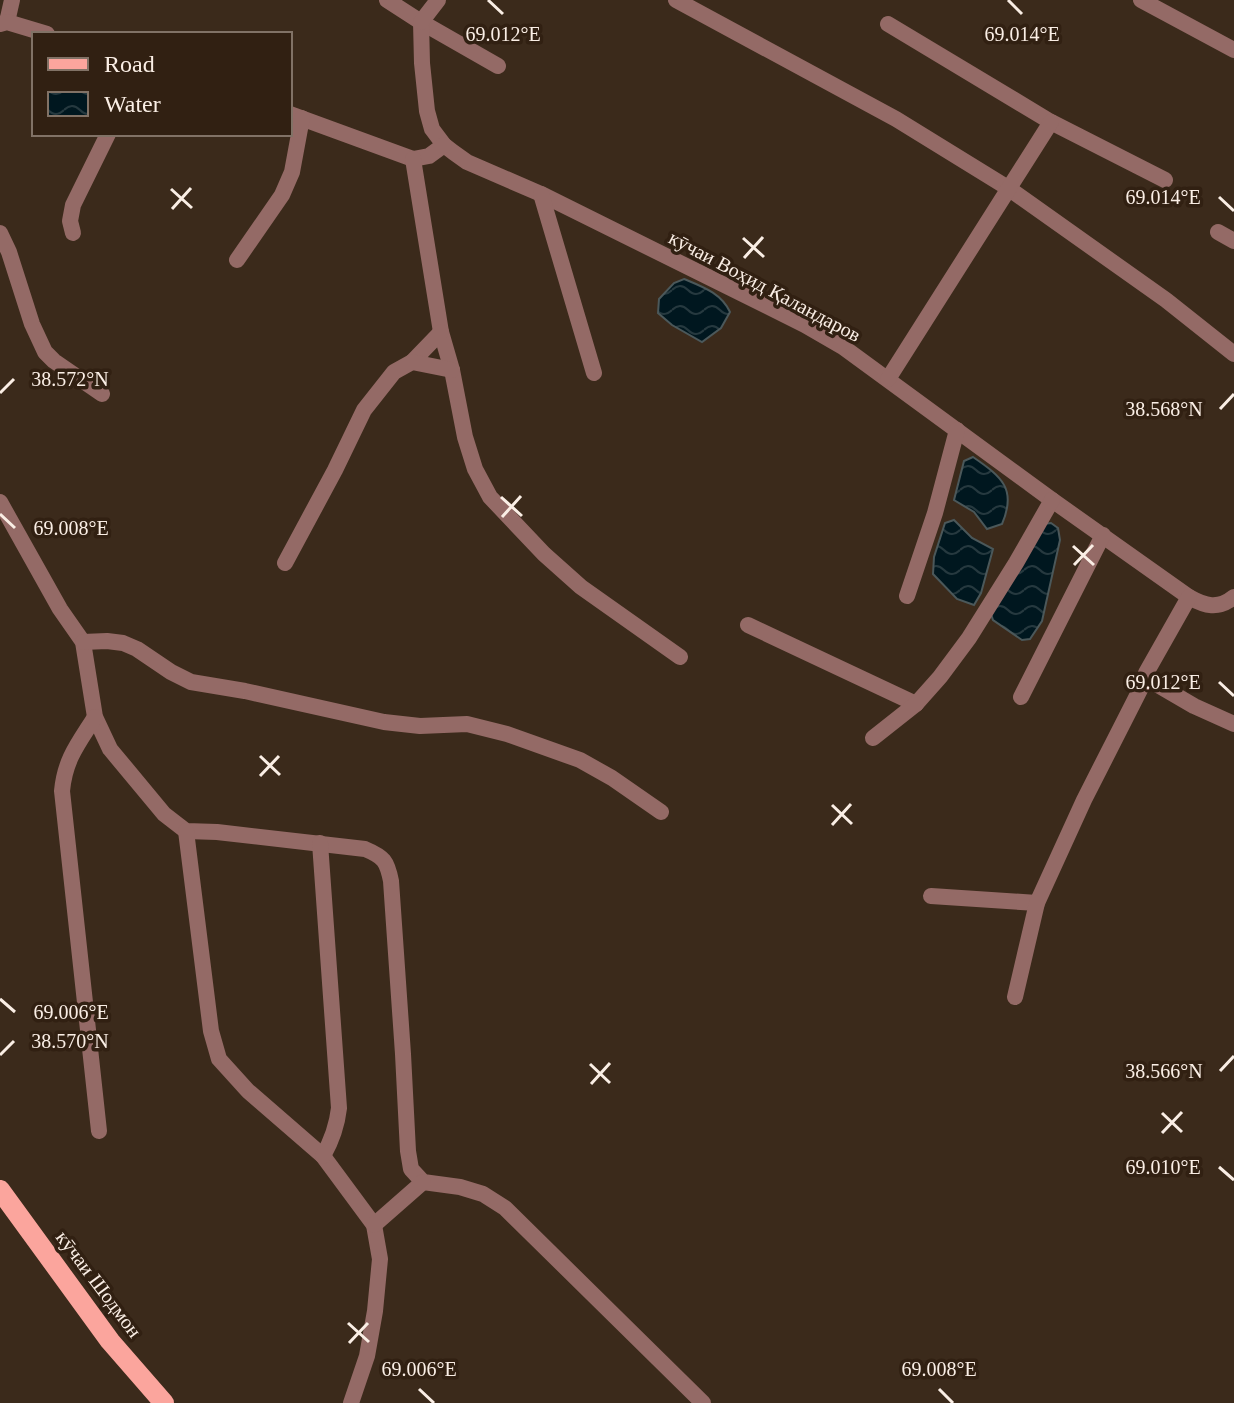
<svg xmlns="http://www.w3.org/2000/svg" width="1234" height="1403" viewBox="0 0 1234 1403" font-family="'Times New Roman',serif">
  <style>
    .water { fill: url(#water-waves); stroke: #4b585a; stroke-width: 2 }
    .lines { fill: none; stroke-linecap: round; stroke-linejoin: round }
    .minor { stroke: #946a66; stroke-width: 16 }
    .major { stroke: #fba59d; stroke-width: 20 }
    .ticks { fill: none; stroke: #faeee5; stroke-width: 3 }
    .labels { text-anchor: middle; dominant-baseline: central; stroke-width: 7; stroke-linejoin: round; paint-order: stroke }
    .street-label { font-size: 20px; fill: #faeee5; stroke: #312012 }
    .ticks-label { font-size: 20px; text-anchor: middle; fill: #faeee5; stroke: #312012; stroke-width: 7; stroke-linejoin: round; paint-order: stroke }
  </style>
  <defs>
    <pattern id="water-waves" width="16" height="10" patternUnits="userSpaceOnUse" patternTransform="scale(2)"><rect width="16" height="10" fill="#00171f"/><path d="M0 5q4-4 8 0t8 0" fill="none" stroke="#26393f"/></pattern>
  </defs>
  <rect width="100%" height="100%" fill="#3b2a1b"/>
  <g class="water">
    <path d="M 684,279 C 703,287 721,293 730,312 L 721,328 L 702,342 L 672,325 L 658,313 L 659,299 L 674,283 Z"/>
    <path d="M 973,457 C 1002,477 1017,489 1002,524 L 987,529 L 974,512 L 954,500 L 964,461 Z"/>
    <polygon points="954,520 972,538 993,549 981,593 974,605 957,599 933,574 934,557 945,523"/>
    <polygon points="1051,523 1058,528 1060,540 1042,621 1030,639 1022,640 993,620 990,611 1043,524"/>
  </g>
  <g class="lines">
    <g class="minor">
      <polyline points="387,0 421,22 498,66"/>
      <polyline points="676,0 896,119 1008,188 1166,300 1234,354"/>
      <polyline points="1141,0 1234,50"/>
      <polyline points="7,22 12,0"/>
      <path d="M 421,22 L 422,63 L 427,111 L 432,129 L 444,145 L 453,152 L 467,162 L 541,194 L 805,325 L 843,347 L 1052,500 L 1189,597 C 1205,606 1218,610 1234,597"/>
      <polyline points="421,22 438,0"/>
      <polyline points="0,24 7,22 47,34"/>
      <polyline points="888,24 1051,122 1165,180"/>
      <polyline points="290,114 413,159 429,156 444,145"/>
      <polyline points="413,159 441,332 452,370 465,437 475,469 490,497 544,554 581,587 680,657"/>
      <polyline points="541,194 594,373"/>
      <polyline points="1218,232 1234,241"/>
      <polyline points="0,233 9,252 32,324 45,352 54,361 102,394"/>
      <polyline points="73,233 70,221 73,205 108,134"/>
      <polyline points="237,260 282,195 292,172 302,118"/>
      <polyline points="412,362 441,332"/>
      <polyline points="888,379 1051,122"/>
      <path d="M 0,502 L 60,609 L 83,642 L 95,717 L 110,749 L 164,814 L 186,831 L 217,832 L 365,849 C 384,857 387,861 391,881 L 403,1054 L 408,1151 L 411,1169 L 423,1182 L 460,1187 L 483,1194 L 505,1208 L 703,1403"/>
      <polyline points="285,563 335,470 364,410 394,372 412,362 452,370"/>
      <polyline points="907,596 935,513 957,430"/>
      <polyline points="748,625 916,704"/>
      <polyline points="83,642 107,641 123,643 137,649 171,672 191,682 245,691 384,722 420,726 467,724 507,734 580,760 612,778 661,812"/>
      <polyline points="1146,678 1194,706 1234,724"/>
      <polyline points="1021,697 1103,535"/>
      <path d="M 95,717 C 78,744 65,759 62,791 L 99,1131"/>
      <polyline points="873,738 916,704 940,677 969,638 1016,563 1052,500"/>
      <polyline points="186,831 211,1031 219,1059 248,1091 323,1156 374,1225 380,1259 375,1311 367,1356 351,1403"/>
      <path d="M 320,843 L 339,1108 C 337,1126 332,1140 323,1156"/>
      <polyline points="931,896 1037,903"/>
      <polyline points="1015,997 1037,903 1084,800 1146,678 1146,673 1189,597"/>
      <polyline points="374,1225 423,1182"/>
    </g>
    <polyline class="major" points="0,1190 110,1341 164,1403"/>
  </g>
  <path class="ticks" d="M 488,0 L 503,14M 1008,0 L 1022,14M 171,189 L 192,208M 1219,197 L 1234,211M 172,209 L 191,188M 743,238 L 764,257M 744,258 L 763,237M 0,393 L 14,379M 1220,409 L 1234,394M 501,497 L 522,516M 0,514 L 15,528M 502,517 L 521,496M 1073,546 L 1094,565M 1074,565 L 1093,545M 1219,682 L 1234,696M 260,756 L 280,775M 260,776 L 279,756M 832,805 L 852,824M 832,825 L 851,804M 0,999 L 15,1012M 0,1055 L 14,1041M 590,1064 L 610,1083M 1220,1071 L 1234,1056M 591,1084 L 610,1063M 1162,1113 L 1182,1132M 1162,1133 L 1182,1112M 1219,1167 L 1234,1180M 348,1323 L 369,1342M 349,1343 L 368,1323M 419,1389 L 434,1403M 939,1389 L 953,1403"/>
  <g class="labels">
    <g class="street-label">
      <text transform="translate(765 286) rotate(28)">кӯчаи Воҳид Қаландаров</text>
      <text transform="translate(99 1284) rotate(53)">кӯчаи Шодмон</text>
    </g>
  </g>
  <g class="ticks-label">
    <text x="503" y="41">69.012°E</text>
    <text x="1022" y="41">69.014°E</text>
    <text x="1163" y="204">69.014°E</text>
    <text x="70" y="386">38.572°N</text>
    <text x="1164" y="416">38.568°N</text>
    <text x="71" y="535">69.008°E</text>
    <text x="1163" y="689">69.012°E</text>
    <text x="71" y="1019">69.006°E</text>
    <text x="70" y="1048">38.570°N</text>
    <text x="1164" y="1078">38.566°N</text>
    <text x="1163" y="1174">69.010°E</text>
    <text x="419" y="1376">69.006°E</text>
    <text x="939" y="1376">69.008°E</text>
  </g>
  <rect x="32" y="32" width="260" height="104" fill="#312012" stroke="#817266" stroke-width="2"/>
  <rect x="48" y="58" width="40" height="12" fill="#fba59d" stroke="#817266" stroke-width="2"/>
  <text x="104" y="72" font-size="24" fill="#faeee5">Road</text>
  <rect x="48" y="92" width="40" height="24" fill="url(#water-waves)" stroke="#817266" stroke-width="2"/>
  <text x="104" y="112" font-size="24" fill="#faeee5">Water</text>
</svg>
